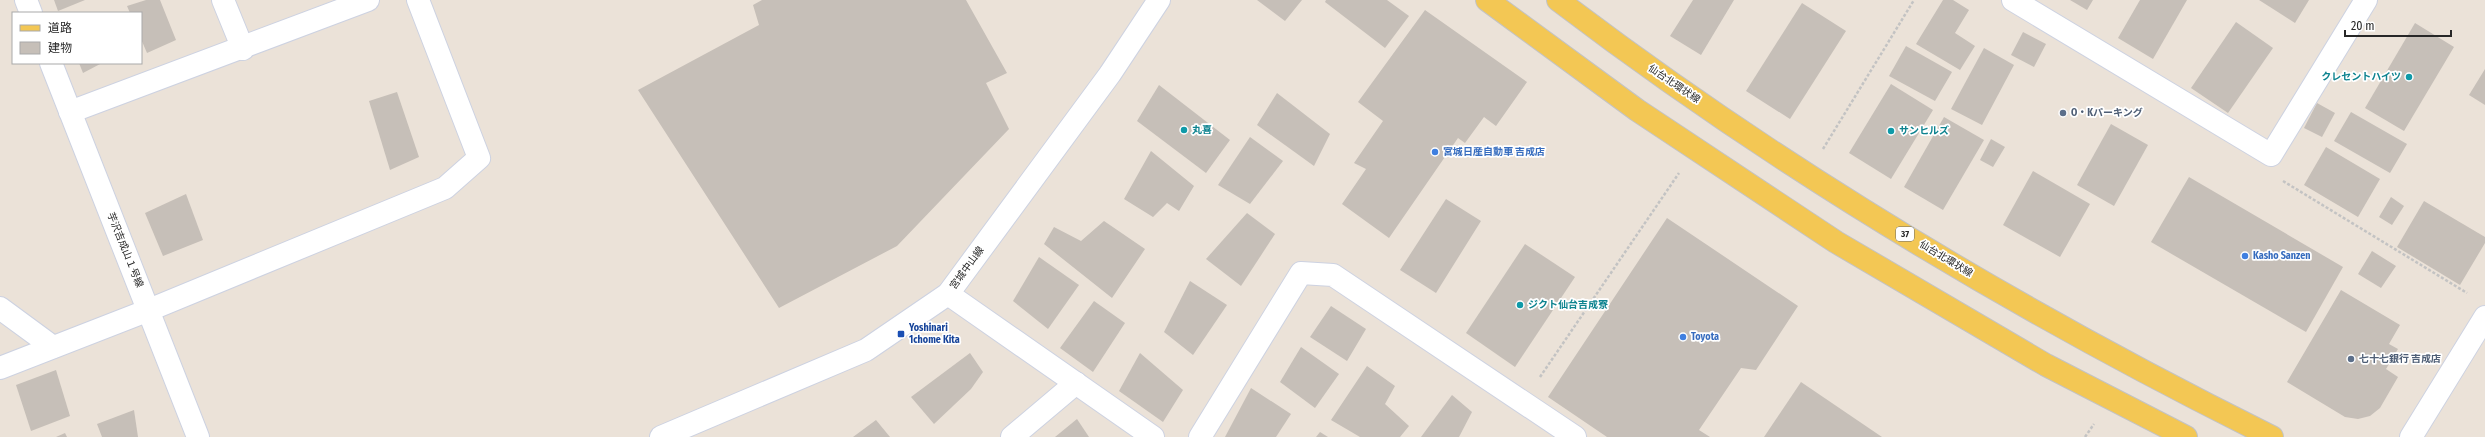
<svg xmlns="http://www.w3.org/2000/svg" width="2485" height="437" viewBox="0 0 2485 437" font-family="'Fira Sans Condensed','Noto Sans JP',sans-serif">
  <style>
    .building { fill: #c6bfb8 }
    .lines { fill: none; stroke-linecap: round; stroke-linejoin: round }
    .street-casing { stroke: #cdd2e1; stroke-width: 24 }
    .secondary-casing { stroke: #cdd2e1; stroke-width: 24 }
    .primary-casing { stroke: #c3c3c3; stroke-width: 24 }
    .path { stroke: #c3c3c3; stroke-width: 2.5; stroke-dasharray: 3 2; stroke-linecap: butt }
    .street { stroke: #fff; stroke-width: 22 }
    .secondary { stroke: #fff; stroke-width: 22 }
    .primary { stroke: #f3c754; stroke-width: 22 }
    .culture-dot { fill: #0f9aa8; stroke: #fff; stroke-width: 1.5 }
    .service-dot { fill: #5c6f8a; stroke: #fff; stroke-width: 1.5 }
    .shop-dot { fill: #3f7fe0; stroke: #fff; stroke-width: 1.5 }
    .transit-dot { fill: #1a4fb4; stroke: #fff; stroke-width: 1.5 }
    .labels { text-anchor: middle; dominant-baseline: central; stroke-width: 3.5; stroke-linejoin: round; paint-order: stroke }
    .shield { fill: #fff; stroke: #686868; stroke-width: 1 }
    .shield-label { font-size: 9px; font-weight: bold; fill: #272727 }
    .culture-label { font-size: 10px; font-weight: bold; fill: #0d838f; stroke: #fff; text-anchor: start }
    .street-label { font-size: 10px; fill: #272727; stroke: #fff }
    .service-label { font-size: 10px; font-weight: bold; fill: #4e5e75; stroke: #fff; text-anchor: start }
    .shop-label { font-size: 10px; font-weight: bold; fill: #366cbe; stroke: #fff; text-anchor: start }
    .transit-label { font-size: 10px; font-weight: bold; fill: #164399; stroke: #fff; text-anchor: start }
  </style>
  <rect width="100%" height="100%" fill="#ebe2d8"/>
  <g class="building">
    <polygon points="54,0 85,0 58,11"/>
    <polygon points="146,0 160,0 176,40 147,53 141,39 141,13 130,13 127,6"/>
    <polygon points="762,0 966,0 1007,73 986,83 1009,129 897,246 779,308 638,90 759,25 753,5"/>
    <polygon points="1257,0 1302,0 1285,21"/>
    <polygon points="1326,0 1387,0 1409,16 1385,48 1325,2"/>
    <polygon points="1693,0 1734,0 1701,55 1670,36"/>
    <polygon points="1943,0 1953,0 1969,10 1955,33 1975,46 1960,70 1916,44"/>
    <polygon points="2070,0 2093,0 2087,10"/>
    <polygon points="2140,0 2187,0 2153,59 2118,38"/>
    <polygon points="2259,0 2309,0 2295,23"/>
    <polygon points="1802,3 1846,31 1790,119 1746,91"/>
    <polygon points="1425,10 1527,82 1496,126 1484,117 1465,143 1458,138 1389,238 1342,204 1366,169 1354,163 1383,121 1358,102"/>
    <polygon points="2236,22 2273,48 2228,113 2191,88"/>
    <polygon points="2415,23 2454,47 2404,131 2365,108"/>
    <polygon points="2023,32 2046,44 2034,67 2011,55"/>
    <polygon points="1906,46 1952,72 1935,101 1889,76"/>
    <polygon points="1984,48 2014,65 1982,125 1951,109"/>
    <polygon points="79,63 102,63 83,73"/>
    <polygon points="2485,69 2485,105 2469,95"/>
    <polygon points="1891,84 1933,110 1891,179 1849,153"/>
    <polygon points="1159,85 1230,140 1206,173 1137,121"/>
    <polygon points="397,92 419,157 390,170 369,101"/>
    <polygon points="1277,93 1330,134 1314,166 1257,125"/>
    <polygon points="2317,103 2335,113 2322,137 2304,128"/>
    <polygon points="2351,112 2407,144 2390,173 2334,141"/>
    <polygon points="1944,117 1984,140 1943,210 1904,187"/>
    <polygon points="2111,124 2148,145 2114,206 2077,185"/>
    <polygon points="1250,137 1283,161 1250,204 1218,185"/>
    <polygon points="1991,139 2005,147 1993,167 1980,160"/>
    <polygon points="2326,147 2380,179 2358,217 2304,185"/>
    <polygon points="1151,151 1194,186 1179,211 1167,203 1153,217 1124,199"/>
    <polygon points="2033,171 2090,204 2060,257 2003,225"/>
    <polygon points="2189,177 2343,267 2306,332 2151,242"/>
    <polygon points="186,194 203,240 163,256 145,213"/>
    <polygon points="2391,197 2404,206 2392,225 2379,217"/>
    <polygon points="1446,199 1481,221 1436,293 1400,270"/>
    <polygon points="2424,201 2485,237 2485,243 2460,285 2397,247"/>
    <polygon points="1247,213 1275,234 1241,286 1206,259"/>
    <polygon points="1667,218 1798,306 1756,370 1741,368 1699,430 1710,437 1607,437 1548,397"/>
    <polygon points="1104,221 1145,249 1112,298 1044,244 1054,227 1081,241"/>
    <polygon points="1525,244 1575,277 1515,367 1466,333"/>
    <polygon points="2372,251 2396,266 2381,288 2358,274"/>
    <polygon points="1039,257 1079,285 1048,329 1013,301"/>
    <polygon points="1190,281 1227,305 1193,355 1164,332"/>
    <polygon points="2341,290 2400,325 2389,344 2398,349 2386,369 2398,377 2380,408 2370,416 2358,419 2345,417 2287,382"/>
    <polygon points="1094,301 1125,323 1093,372 1060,348"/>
    <polygon points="1331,306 1366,329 1347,361 1310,337"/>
    <polygon points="1301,347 1339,374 1315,408 1280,382"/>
    <polygon points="970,353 983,372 971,389 934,424 911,397"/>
    <polygon points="1140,353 1183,390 1163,422 1119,391"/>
    <polygon points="1367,366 1395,386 1385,404 1409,426 1400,437 1360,437 1331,420"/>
    <polygon points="56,370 70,416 31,431 16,385"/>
    <polygon points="1801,382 1882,437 1764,437"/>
    <polygon points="1251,388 1291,414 1276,437 1225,437"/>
    <polygon points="1452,395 1472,412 1459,437 1421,437"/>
    <polygon points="134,410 138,437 102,437 97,424"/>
    <polygon points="1077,419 1089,437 1055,437"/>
    <polygon points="876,420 890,437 853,437"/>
    <polygon points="1320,432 1328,437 1316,437"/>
    <polygon points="65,433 67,437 56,437"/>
  </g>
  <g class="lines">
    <defs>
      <g id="street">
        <polyline points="223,0 243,49"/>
        <polyline points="2013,0 2271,155 2366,0"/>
        <polyline points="70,112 368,0"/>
        <polyline points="948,294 1153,437"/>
        <polyline points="0,308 53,347"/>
        <polyline points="0,368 149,310 445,188 479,158 418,0"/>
        <polyline points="1012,437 1076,383"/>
        <polyline points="1200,437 1301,273 1333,275 1575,437"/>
      </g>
      <g id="secondary">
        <polyline points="26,0 31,13"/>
        <polyline points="51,63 198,437"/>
        <polyline points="661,437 866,350 948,294 1110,74 1159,0"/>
        <polyline points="2411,437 2485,317"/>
      </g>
      <g id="primary">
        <polyline points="1487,0 1637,110 1836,242 2046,365 2186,437"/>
        <path d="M 1558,0 C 1780,169 2022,313 2272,437"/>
      </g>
    </defs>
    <use href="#street" class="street-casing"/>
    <use href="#secondary" class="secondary-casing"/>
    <use href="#primary" class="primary-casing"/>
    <g class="path">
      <polyline points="1823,149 1914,0"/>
      <polyline points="2283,181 2467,293"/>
      <polyline points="1540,377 1679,173"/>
      <polyline points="2085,437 2094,424"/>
    </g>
    <use href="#street" class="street"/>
    <use href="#secondary" class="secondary"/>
    <use href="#primary" class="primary"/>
  </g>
  <g class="culture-dot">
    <circle cx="2409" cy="77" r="4"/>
    <circle cx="1184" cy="130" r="4"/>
    <circle cx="1891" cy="131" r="4"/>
    <circle cx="1520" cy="305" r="4"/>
  </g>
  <g class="service-dot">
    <circle cx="2063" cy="113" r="4"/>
    <circle cx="2351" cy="359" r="4"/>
  </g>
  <g class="shop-dot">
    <circle cx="1435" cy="152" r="4"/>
    <circle cx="2245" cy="256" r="4"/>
    <circle cx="1683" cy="337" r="4"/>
  </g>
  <rect class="transit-dot" x="897" y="330" width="8" height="8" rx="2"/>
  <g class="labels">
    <rect class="shield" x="1896" y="227" width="18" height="14" rx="3"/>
    <g class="shield-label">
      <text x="1905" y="234">37</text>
    </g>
    <g class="culture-label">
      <text x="2401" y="77" text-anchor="end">クレセントハイツ</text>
      <text x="1192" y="130">丸喜</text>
      <text x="1899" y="131">サンヒルズ</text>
      <text x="1528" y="305">ジクト仙台吉成寮</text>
    </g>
    <g class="street-label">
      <text transform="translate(1674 84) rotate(34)">仙台北環状線</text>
      <text transform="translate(125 250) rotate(68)">芋沢吉成山１号線</text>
      <text transform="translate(1946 259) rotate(31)">仙台北環状線</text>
      <text transform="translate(967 268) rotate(-54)">宮城中山線</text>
    </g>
    <g class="service-label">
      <text x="2071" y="113">O・Kパーキング</text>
      <text x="2359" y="359">七十七銀行 吉成店</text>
    </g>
    <g class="shop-label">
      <text x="1443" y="152">宮城日産自動車 吉成店</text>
      <text x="2253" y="256">Kasho Sanzen</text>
      <text x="1691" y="337">Toyota</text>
    </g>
    <g class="transit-label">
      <text x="909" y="328">Yoshinari<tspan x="909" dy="12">1chome Kita</tspan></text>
    </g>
  </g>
  <rect x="12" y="12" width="130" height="52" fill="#ffffff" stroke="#a9a9a9"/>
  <rect x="20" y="25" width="20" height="6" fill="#f3c754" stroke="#a9a9a9"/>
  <text x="48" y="32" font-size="12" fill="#272727">道路</text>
  <rect x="20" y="42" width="20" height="12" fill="#c6bfb8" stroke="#a9a9a9"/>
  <text x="48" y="52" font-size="12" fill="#272727">建物</text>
  <path d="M2345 30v6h106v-6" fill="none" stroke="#272727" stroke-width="2"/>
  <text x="2351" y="30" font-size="12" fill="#272727" stroke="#ffffff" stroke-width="3" paint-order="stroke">20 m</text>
</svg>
